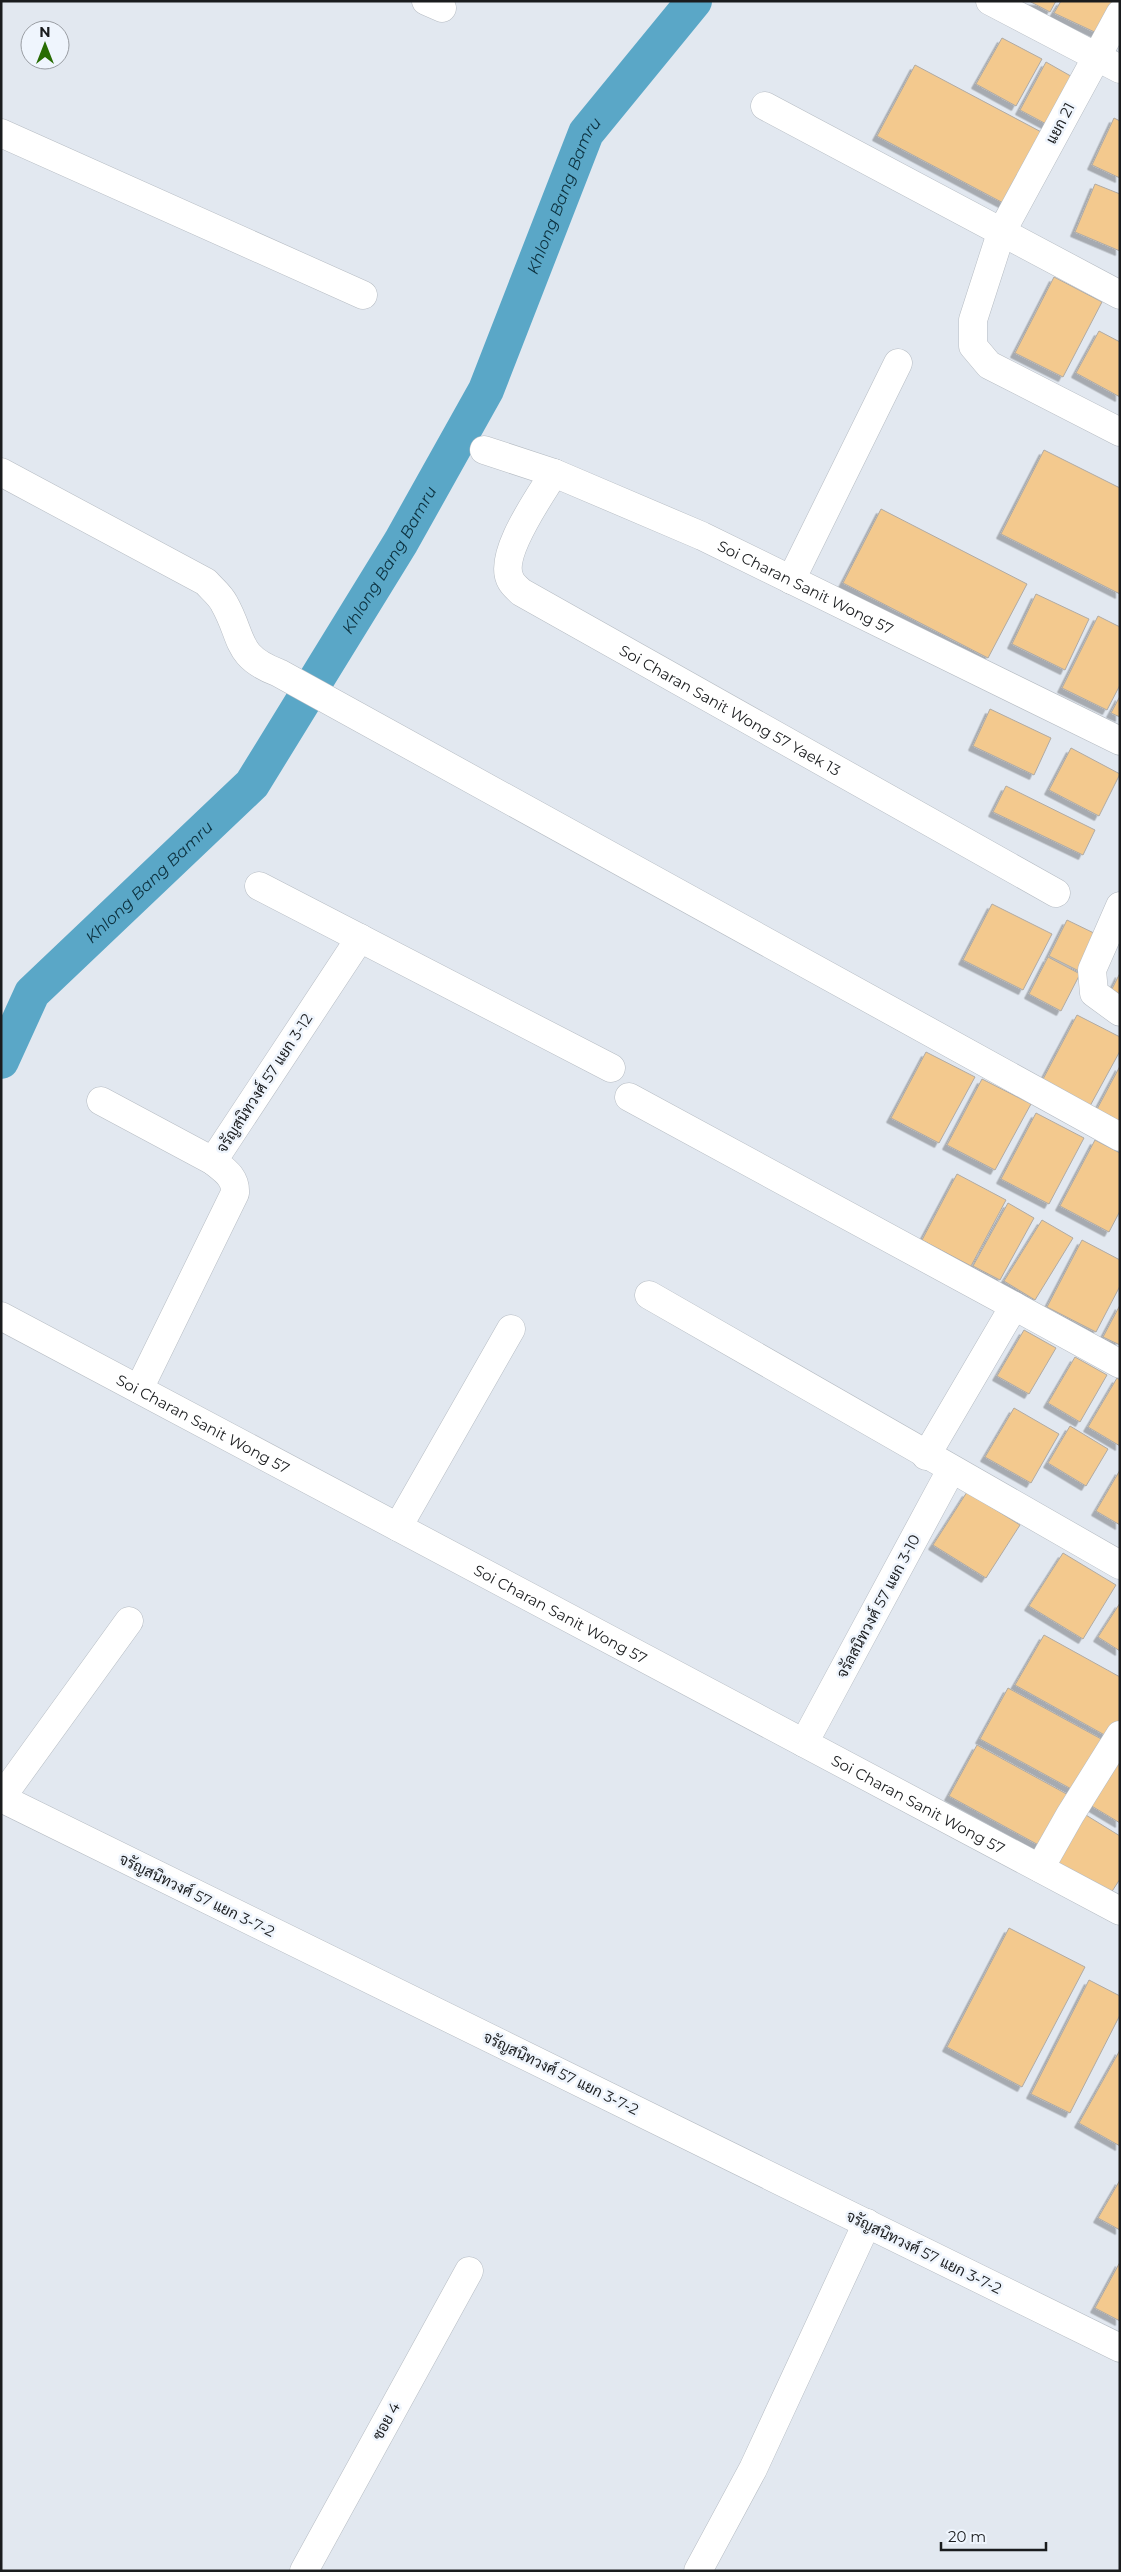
<svg xmlns="http://www.w3.org/2000/svg" width="1121" height="2572" viewBox="0 0 1121 2572" font-family="Montserrat,Sarabun,sans-serif">
  <style>
    .lines { fill: none; stroke-linecap: round; stroke-linejoin: round }
    .canal { stroke: #5aa7c7; stroke-width: 36 }
    .building { fill: #f3c98e; stroke: #b0aaa3; filter: url(#shadow) }
    .minor-casing { stroke: #b6bcc3; stroke-width: 29 }
    .minor { stroke: #fff; stroke-width: 28 }
    .labels { text-anchor: middle; dominant-baseline: central; stroke-width: 5; stroke-linejoin: round; paint-order: stroke }
    .street-label { font-size: 15px; fill: #1a1c1e; stroke: #eff5fd }
    .water-label { font-size: 16px; font-style: italic; fill: #0c313f; stroke: #eff5fd }
  </style>
  <defs>
    <filter id="shadow"><feDropShadow dx="-4.5" dy="4.5" stdDeviation="0" flood-color="#0004"/></filter>
  </defs>
  <rect width="100%" height="100%" fill="#e2e8f0"/>
  <g class="lines">
    <path class="canal" id="s1" d="M 1,1061 L 32,993 L 252,784 L 401,542 L 486,390 L 586,133 L 694,1"/>
  </g>
  <g class="building">
    <polygon points="1029,1 1056,1 1050,12"/>
    <polygon points="1061,1 1120,1 1101,35 1054,13"/>
    <polygon points="1002,38 1042,59 1016,106 976,84"/>
    <polygon points="1046,62 1076,79 1050,126 1020,110"/>
    <polygon points="915,65 1045,134 1007,205 877,136"/>
    <polygon points="1114,118 1120,121 1120,178 1092,165"/>
    <polygon points="1095,184 1120,194 1120,251 1075,232"/>
    <polygon points="1054,277 1102,302 1063,377 1015,353"/>
    <polygon points="1099,331 1120,342 1120,397 1076,373"/>
    <polygon points="1044,450 1120,488 1120,594 1001,534"/>
    <polygon points="881,509 1027,584 988,658 843,583"/>
    <polygon points="1036,594 1089,619 1065,670 1012,644"/>
    <polygon points="1098,616 1120,627 1120,685 1107,710 1062,688"/>
    <polygon points="1120,696 1120,717 1111,713"/>
    <polygon points="990,709 1051,738 1034,775 973,746"/>
    <polygon points="1071,748 1120,774 1099,816 1049,790"/>
    <polygon points="1006,786 1095,830 1083,855 993,812"/>
    <polygon points="992,904 1052,934 1023,990 963,960"/>
    <polygon points="1067,920 1100,936 1081,972 1049,956"/>
    <polygon points="1048,957 1080,974 1061,1011 1029,994"/>
    <polygon points="1120,973 1120,1001 1109,995"/>
    <polygon points="1077,1015 1120,1037 1120,1051 1090,1106 1042,1081"/>
    <polygon points="926,1052 975,1077 939,1143 891,1118"/>
    <polygon points="1120,1066 1120,1123 1096,1111"/>
    <polygon points="982,1079 1031,1104 995,1170 947,1145"/>
    <polygon points="1036,1113 1084,1138 1049,1204 1001,1179"/>
    <polygon points="1095,1140 1120,1153 1120,1211 1109,1232 1060,1206"/>
    <polygon points="957,1174 1006,1200 971,1266 922,1240"/>
    <polygon points="1008,1203 1034,1218 1000,1280 973,1266"/>
    <polygon points="1042,1220 1073,1238 1035,1300 1004,1281"/>
    <polygon points="1082,1240 1120,1260 1120,1286 1096,1332 1047,1307"/>
    <polygon points="1120,1305 1120,1345 1103,1337"/>
    <polygon points="1024,1330 1056,1348 1029,1394 997,1376"/>
    <polygon points="1075,1357 1107,1375 1080,1422 1048,1403"/>
    <polygon points="1117,1378 1120,1380 1120,1446 1088,1427"/>
    <polygon points="1014,1408 1059,1434 1031,1483 985,1457"/>
    <polygon points="1070,1426 1108,1449 1086,1486 1048,1463"/>
    <polygon points="1120,1470 1120,1525 1096,1511"/>
    <polygon points="967,1492 1020,1525 986,1578 933,1545"/>
    <polygon points="1063,1553 1116,1585 1083,1639 1029,1606"/>
    <polygon points="1120,1603 1120,1651 1098,1637"/>
    <polygon points="1044,1635 1120,1677 1120,1720 1110,1738 1015,1685"/>
    <polygon points="1008,1688 1103,1740 1075,1791 980,1739"/>
    <polygon points="977,1745 1072,1797 1044,1848 949,1796"/>
    <polygon points="1120,1757 1120,1823 1085,1802"/>
    <polygon points="1081,1812 1120,1836 1120,1879 1109,1896 1050,1860"/>
    <polygon points="1009,1928 1085,1967 1022,2087 947,2047"/>
    <polygon points="1089,1980 1120,1996 1120,2015 1070,2113 1031,2094"/>
    <polygon points="1120,2050 1120,2146 1079,2123"/>
    <polygon points="1120,2180 1120,2230 1098,2218"/>
    <polygon points="1120,2262 1120,2321 1095,2308"/>
  </g>
  <g class="lines">
    <defs>
      <g id="minor">
        <polyline points="426,1 442,8"/>
        <polyline points="990,1 1120,69"/>
        <polyline points="1120,14 1001,233 973,320 973,346 989,365 1120,432"/>
        <polyline points="765,106 1120,295"/>
        <polyline points="1,133 363,295"/>
        <path id="s2" d="M 484,450 L 554,473 L 702,536 L 1120,741"/>
        <path d="M 1,472 L 206,582 C 212,589 220,595 224,603 C 244,638 234,656 279,673 L 1120,1137"/>
        <path id="s3" d="M 554,473 C 541,495 496,556 511,581 C 513,585 518,589 521,592 L 1056,893"/>
        <polyline points="791,580 898,363"/>
        <polyline points="259,886 611,1068"/>
        <polyline points="1120,906 1092,970 1094,993 1120,1012"/>
        <polyline points="629,1097 1014,1306 926,1456"/>
        <polyline points="101,1101 213,1161"/>
        <polyline points="649,1295 1120,1565"/>
        <polyline points="1014,1306 1120,1364"/>
        <path id="s4" d="M 1,1316 L 1120,1911"/>
        <path d="M 139,1389 L 235,1193 C 236,1177 224,1170 213,1161 L 360,938"/>
        <polyline points="398,1527 511,1329"/>
        <polyline points="804,1743 951,1470"/>
        <polyline points="1,1798 1120,2348"/>
        <polyline points="1,1798 129,1621"/>
        <polyline points="1040,1868 1070,1815 1120,1735"/>
        <polyline points="304,2571 469,2271"/>
        <polyline points="698,2571 753,2469 867,2223"/>
      </g>
    </defs>
    <use href="#minor" class="minor-casing"/>
    <use href="#minor" class="minor"/>
  </g>
  <g class="labels">
    <g class="street-label">
      <text transform="translate(1060 123) rotate(-62)">แยก 21</text>
      <text stroke="none"><textPath href="#s2" startOffset="350">Soi Charan Sanit Wong 57</textPath></text>
      <text stroke="none"><textPath href="#s3" startOffset="375">Soi Charan Sanit Wong 57 Yaek 13</textPath></text>
      <text transform="translate(264 1083) rotate(-57)">จรัญสนิทวงศ์ 57 แยก 3-12</text>
      <text stroke="none"><textPath href="#s4" startOffset="229">Soi Charan Sanit Wong 57</textPath></text>
      <text transform="translate(878 1606) rotate(-62)">จรัลสนิทวงศ์ 57 แยก 3-10</text>
      <text stroke="none"><textPath href="#s4" startOffset="634">Soi Charan Sanit Wong 57</textPath></text>
      <text stroke="none"><textPath href="#s4" startOffset="1039">Soi Charan Sanit Wong 57</textPath></text>
      <text transform="translate(197 1895) rotate(26)">จรัญสนิทวงศ์ 57 แยก 3-7-2</text>
      <text transform="translate(561 2073) rotate(26)">จรัญสนิทวงศ์ 57 แยก 3-7-2</text>
      <text transform="translate(924 2252) rotate(26)">จรัญสนิทวงศ์ 57 แยก 3-7-2</text>
      <text transform="translate(386 2421) rotate(-61)">ซอย 4</text>
    </g>
    <g class="water-label">
      <text stroke="none"><textPath href="#s1" startOffset="1046">Khlong Bang Bamru</textPath></text>
      <text stroke="none"><textPath href="#s1" startOffset="641">Khlong Bang Bamru</textPath></text>
      <text stroke="none"><textPath href="#s1" startOffset="236">Khlong Bang Bamru</textPath></text>
    </g>
  </g>
  <rect width="1121" height="2572" fill="none" stroke="#1a1c1e" stroke-width="5"/>
  <g transform="translate(45 45)"><circle r="24" fill="#eff5fd" stroke="#9a9ea4"/>
  <path d="M0-4L9 19L0 12L-9 19Z" fill="#286c03"/>
  <text y="-8" font-size="14" font-weight="bold" text-anchor="middle" fill="#1a1c1e">N</text>
  </g>
  <path d="M941 2542v8h105v-8" fill="none" stroke="#1a1c1e" stroke-width="2.5"/>
  <text x="948" y="2542" font-size="15" fill="#1a1c1e" stroke="#eff5fd" stroke-width="4" paint-order="stroke">20 m</text>
</svg>
